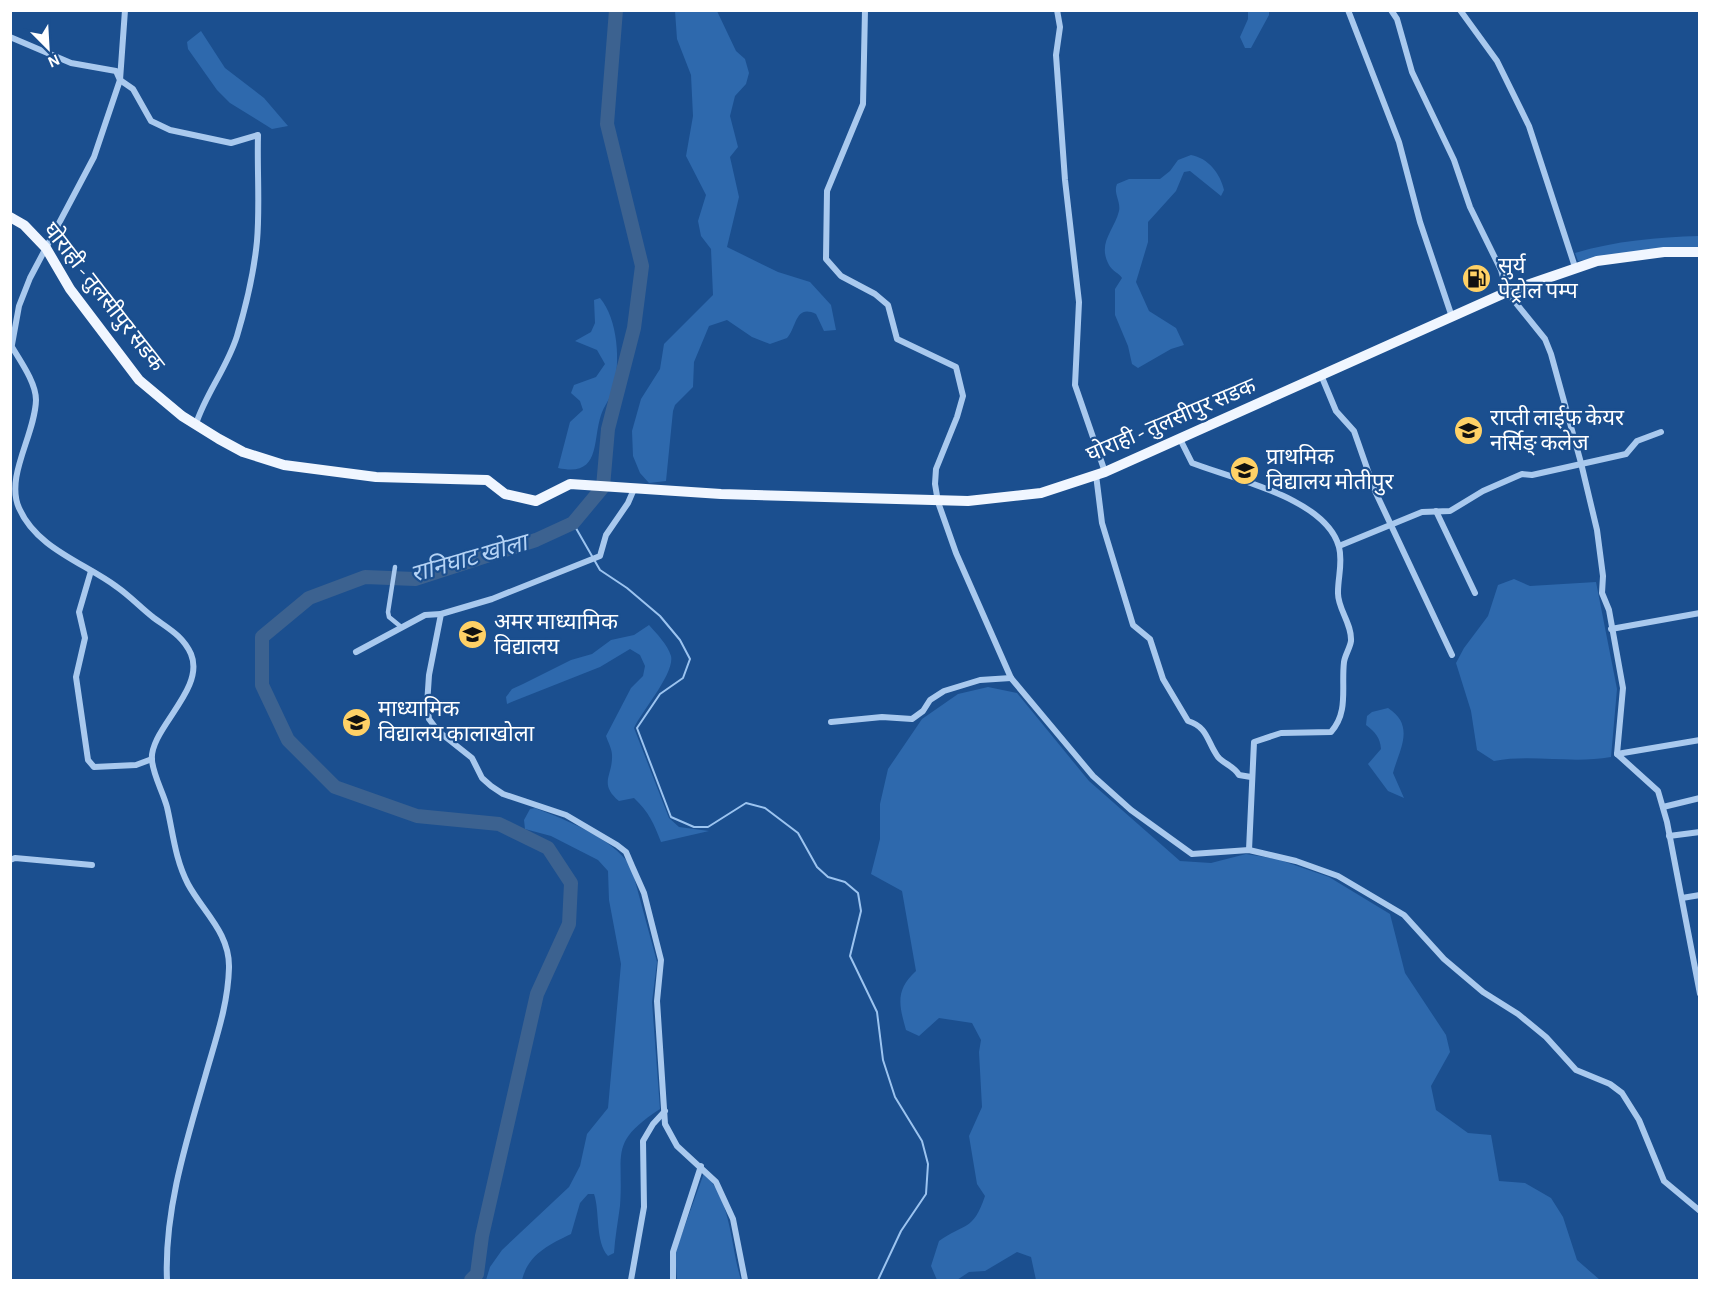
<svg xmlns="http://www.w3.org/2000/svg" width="1710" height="1291" viewBox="0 0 1710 1291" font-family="'Alegreya Sans','Noto Sans Devanagari',sans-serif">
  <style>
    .green { fill: #2e69ad }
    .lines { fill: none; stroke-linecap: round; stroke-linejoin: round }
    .stream { stroke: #9cc4f0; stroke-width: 2 }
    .river { stroke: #3c6290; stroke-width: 14 }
    .pedestrian { stroke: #a9c9ee; stroke-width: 4.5 }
    .minor { stroke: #a9c9ee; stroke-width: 6 }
    .primary { stroke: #f0f6ff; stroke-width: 10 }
    .labels { text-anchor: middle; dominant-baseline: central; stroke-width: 4.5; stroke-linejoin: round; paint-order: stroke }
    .poi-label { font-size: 22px; fill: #fff; stroke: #1b4f8f; text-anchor: start }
    .street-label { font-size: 22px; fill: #fff; stroke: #1b4f8f }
    .water-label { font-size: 24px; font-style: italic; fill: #b5d3f5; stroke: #1b4f8f }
  </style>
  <rect width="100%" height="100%" fill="#1b4f8f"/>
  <g class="green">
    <path d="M 675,11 L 717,11 L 736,51 L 745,59 L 749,73 L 746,84 L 735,96 L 730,116 L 738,147 L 730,157 L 739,197 L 727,247 L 778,272 L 810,282 L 831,305 L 836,330 L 824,331 L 816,314 C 795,304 797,327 787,338 L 770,344 L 752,337 L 727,320 L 709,326 L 694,362 L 693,387 L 675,405 L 673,411 L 666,481 L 649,483 L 640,473 L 633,456 L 632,431 L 641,399 L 660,369 L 664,344 L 713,295 L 711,249 L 701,236 L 698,221 L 706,195 L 686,156 L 693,116 L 691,75 L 677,39 Z"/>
    <polygon points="1248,11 1269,11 1269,15 1251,48 1245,48 1240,37 1248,19"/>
    <polygon points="201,31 225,68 264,98 288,126 272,129 230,103 217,90 188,49 187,42"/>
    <path d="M 1191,155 C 1208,158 1220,173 1224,190 L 1221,196 L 1190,171 L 1184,172 L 1176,191 L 1148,222 L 1148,242 L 1136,282 L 1149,311 L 1176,328 L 1184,345 L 1171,349 L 1138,368 L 1132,364 L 1128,346 L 1115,315 L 1115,289 L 1122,278 C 1119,273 1112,271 1109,265 C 1097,243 1114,231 1119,211 C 1121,201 1113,193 1117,184 L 1129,179 L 1160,179 L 1170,171 L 1178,160 Z"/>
    <path d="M 1699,236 L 1699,247 L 1670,247 L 1578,261 L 1575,253 C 1615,241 1658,237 1699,236 Z"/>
    <path d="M 600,298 C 618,319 621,363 613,390 C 610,399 604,406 601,415 C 592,443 601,477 558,468 L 570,422 L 583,410 L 580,401 L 571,393 L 574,385 L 596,377 L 605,364 L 597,350 L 575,341 L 591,332 L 595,323 L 594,300 Z"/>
    <path d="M 1514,579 L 1530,586 L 1596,582 L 1617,689 L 1611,757 C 1572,764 1532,754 1494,761 L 1477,750 L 1471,711 L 1456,663 L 1464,648 L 1488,616 L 1498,585 Z"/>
    <path d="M 649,625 C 657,634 667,644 671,656 C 675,673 642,711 634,728 L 669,818 L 679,827 L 709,831 L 661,842 C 654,824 649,812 634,798 L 619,801 C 598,783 613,776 612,755 C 612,749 608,742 606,736 L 631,688 L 643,676 L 645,666 L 640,655 L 630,649 L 600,667 L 514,701 L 507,704 L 506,697 L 512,689 L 523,684 L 571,660 L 592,654 L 611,640 L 634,635 Z"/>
    <path d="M 988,687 L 1017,693 L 1089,781 L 1180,861 L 1211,863 L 1246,854 L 1277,859 L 1329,877 L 1390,914 L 1405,973 L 1446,1035 L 1450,1052 L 1431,1086 L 1436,1110 L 1468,1133 L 1491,1135 L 1499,1181 L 1525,1183 L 1551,1198 L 1563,1217 L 1577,1260 L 1600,1280 L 1036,1280 L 1031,1257 L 1017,1252 L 985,1271 L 969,1272 L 957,1280 L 937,1280 L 931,1266 L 939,1241 C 964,1223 973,1232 985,1196 L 977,1184 L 969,1136 L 982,1107 L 979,1052 L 981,1040 L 972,1023 L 939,1018 L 919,1036 L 906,1030 C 899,1005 895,990 916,971 L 902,891 L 871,874 L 880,839 L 880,804 L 888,769 L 922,719 L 958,694 Z"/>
    <path d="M 1388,708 C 1416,726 1399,750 1393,773 L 1404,798 L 1388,791 L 1368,764 L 1381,749 C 1380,737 1375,732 1366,725 L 1367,716 L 1372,712 Z"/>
    <path d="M 535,808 C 568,821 609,836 631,866 L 657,962 L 652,1002 L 660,1109 C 608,1143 624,1153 620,1206 C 618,1221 615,1237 614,1253 L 608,1256 C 595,1242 600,1211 594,1194 L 588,1194 L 580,1203 L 571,1234 C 548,1245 528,1255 522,1280 L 486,1280 L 490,1267 L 502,1250 L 569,1187 L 580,1166 L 587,1134 L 608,1108 L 621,964 L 609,900 L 608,871 L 598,860 L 551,836 L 525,829 L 524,820 L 530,809 Z"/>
    <path d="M 704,1173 C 732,1201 730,1244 741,1280 L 677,1280 L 675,1253 Z"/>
  </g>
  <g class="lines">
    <polyline class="stream" points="573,523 600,570 627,588 660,616 680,640 690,659 683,678 660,694 637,728 671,817 694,827 708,827 746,803 765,808 798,833 817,867 828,877 845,882 858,893 861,911 850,956 877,1012 883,1060 895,1097 922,1141 928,1164 926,1194 901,1231 878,1280"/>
    <polyline class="river" points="471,1280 477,1274 482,1236 537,994 569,924 571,883 548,848 499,824 417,816 335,787 288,740 262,685 262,637 309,598 365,577 415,579 536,540 573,523 603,487 608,429 634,328 642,266 607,124 616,10"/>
    <polyline class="pedestrian" points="395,567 388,612 389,617 400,626"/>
    <g class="minor">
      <polyline points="865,10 863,104 827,191 826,259 841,276 875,294 888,305 897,339 956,367 963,396 957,417 936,469 935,484 938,502 956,553 1011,678 1093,776 1131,810 1192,854 1249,850 1296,861 1338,876 1404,915 1444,959 1483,992 1518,1014 1546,1037 1576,1070 1610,1084 1622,1093 1639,1120 1664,1181 1700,1211"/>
      <polyline points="1057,10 1060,27 1056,55 1065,180 1079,302 1075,385 1105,472"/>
      <polyline points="1348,10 1399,142 1420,222 1452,317"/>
      <polyline points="1391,10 1397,19 1412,72 1454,160 1470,207 1501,270 1507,292 1545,339 1551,354 1581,463 1597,530 1603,576 1602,593 1609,610 1623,688 1617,754 1658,791 1667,822 1700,994"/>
      <polyline points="1460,10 1497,61 1529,126 1575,267"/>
      <path d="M 10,37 L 71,63 L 116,71 L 120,80 L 133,89 L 151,121 L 170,130 L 231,143 L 258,135 C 257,170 260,207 257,241 C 254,272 246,306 237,336 C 227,368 206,393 196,424"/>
      <path d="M 12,347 C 21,362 36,383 36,400 C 35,435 5,476 19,508 C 37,549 85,563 117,587 C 130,596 141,608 154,618 C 169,629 183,636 191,654 C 206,690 148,730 152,761 C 154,777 163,792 167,807 C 173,833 175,859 188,884 C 203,912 230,933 229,968 C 228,1006 215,1041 205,1077 C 186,1142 164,1212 167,1280"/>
      <polyline points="11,350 19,306 30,278 94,157 120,80 125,10"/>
      <polyline points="1321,375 1336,411 1354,431 1375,491 1452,655"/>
      <path d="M 1180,439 L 1192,463 C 1233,479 1326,498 1339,547 C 1343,562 1338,577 1338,592 C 1337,608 1352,623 1351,641 C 1350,648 1345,655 1344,662 C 1341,687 1349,712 1331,732 L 1281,733 L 1254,742 L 1249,850"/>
      <path d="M 1096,475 L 1102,523 L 1133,625 L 1150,639 L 1163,679 L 1188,721 C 1208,727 1207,742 1218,757 C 1224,764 1234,766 1239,775 L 1251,777"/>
      <polyline points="634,489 628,503 606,535 600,556 492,599 441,614 429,675 427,705 429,719 438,731 472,758 482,778 491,786 503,794 566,815 617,845 626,852 632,866 644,893 661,960 657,1001 665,1124 677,1146 716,1182 733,1219 745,1280"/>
      <polyline points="1436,511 1475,593"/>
      <polyline points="1339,546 1422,512 1450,511 1483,491 1522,474 1532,475 1626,454 1637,441 1661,432"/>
      <polyline points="91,571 79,612 85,638 76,677 88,760 94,767 136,765 152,759"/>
      <polyline points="1611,629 1700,613"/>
      <polyline points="356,652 425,615 441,614"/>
      <polyline points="831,722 882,717 912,719 923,711 930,700 944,691 980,680 1011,678"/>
      <polyline points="1617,754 1700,740"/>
      <polyline points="1663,807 1700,798"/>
      <polyline points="1669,836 1700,832"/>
      <polyline points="10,860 15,858 92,865"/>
      <polyline points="1682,898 1700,895"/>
      <polyline points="631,1280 644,1207 643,1141 653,1124 665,1111"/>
      <polyline points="673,1280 673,1252 701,1166"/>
    </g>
    <polyline class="primary" points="10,217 24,225 46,248 70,289 139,380 182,416 219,439 243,452 284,465 376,477 487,480 505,494 536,501 570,484 721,494 968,501 1041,493 1105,472 1507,292 1597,261 1664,252 1700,252"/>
  </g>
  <defs>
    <symbol id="fuel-disc" viewBox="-11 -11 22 22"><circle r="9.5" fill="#ffd166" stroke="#1b4f8f"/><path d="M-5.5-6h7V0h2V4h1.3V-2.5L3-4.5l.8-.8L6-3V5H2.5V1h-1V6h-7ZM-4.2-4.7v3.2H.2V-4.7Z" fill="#111"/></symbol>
    <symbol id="university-disc" viewBox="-11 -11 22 22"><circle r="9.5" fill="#ffd166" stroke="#1b4f8f"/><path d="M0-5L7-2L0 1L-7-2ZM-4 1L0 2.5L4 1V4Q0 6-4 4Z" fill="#111"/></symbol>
    <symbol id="school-disc" viewBox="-11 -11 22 22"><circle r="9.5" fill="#ffd166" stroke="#1b4f8f"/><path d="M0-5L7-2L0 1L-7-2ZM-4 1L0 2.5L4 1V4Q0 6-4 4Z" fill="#111"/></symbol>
  </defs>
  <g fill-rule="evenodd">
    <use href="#fuel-disc" x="1460" y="262" width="33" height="33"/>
    <use href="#university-disc" x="1452" y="414" width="33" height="33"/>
    <use href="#school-disc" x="1228" y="454" width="33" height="33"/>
    <use href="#school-disc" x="456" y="618" width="33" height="33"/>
    <use href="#school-disc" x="340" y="706" width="33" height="33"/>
  </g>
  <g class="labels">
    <g class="poi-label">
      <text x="1498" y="266">सुर्य<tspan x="1498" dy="25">पेट्रोल पम्प</tspan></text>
      <text x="1490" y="418">राप्ती लाईफ केयर<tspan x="1490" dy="25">नर्सिङ् कलेज</tspan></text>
      <text x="1266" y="457">प्राथमिक<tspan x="1266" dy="25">विद्यालय मोतीपुर</tspan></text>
      <text x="494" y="622">अमर माध्यामिक<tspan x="494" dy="25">विद्यालय</tspan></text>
      <text x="378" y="709">माध्यामिक<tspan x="378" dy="25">विद्यालय कालाखोला</tspan></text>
    </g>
    <g class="street-label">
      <text transform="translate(104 297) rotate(52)">घोराही - तुलसीपुर सडक</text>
      <text transform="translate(1171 420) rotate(-23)">घोराही - तुलसीपुर सडक</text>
    </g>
    <g class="water-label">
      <text transform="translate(469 559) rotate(-16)">रानिघाट खोला</text>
    </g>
  </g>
  <rect width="1710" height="1291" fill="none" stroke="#ffffff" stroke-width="24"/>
  <g transform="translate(48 48) rotate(156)" stroke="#1b4f8f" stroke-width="4.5" paint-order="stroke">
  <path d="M0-4.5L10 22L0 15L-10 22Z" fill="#ffffff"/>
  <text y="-9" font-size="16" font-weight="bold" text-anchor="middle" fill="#ffffff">N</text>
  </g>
</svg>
